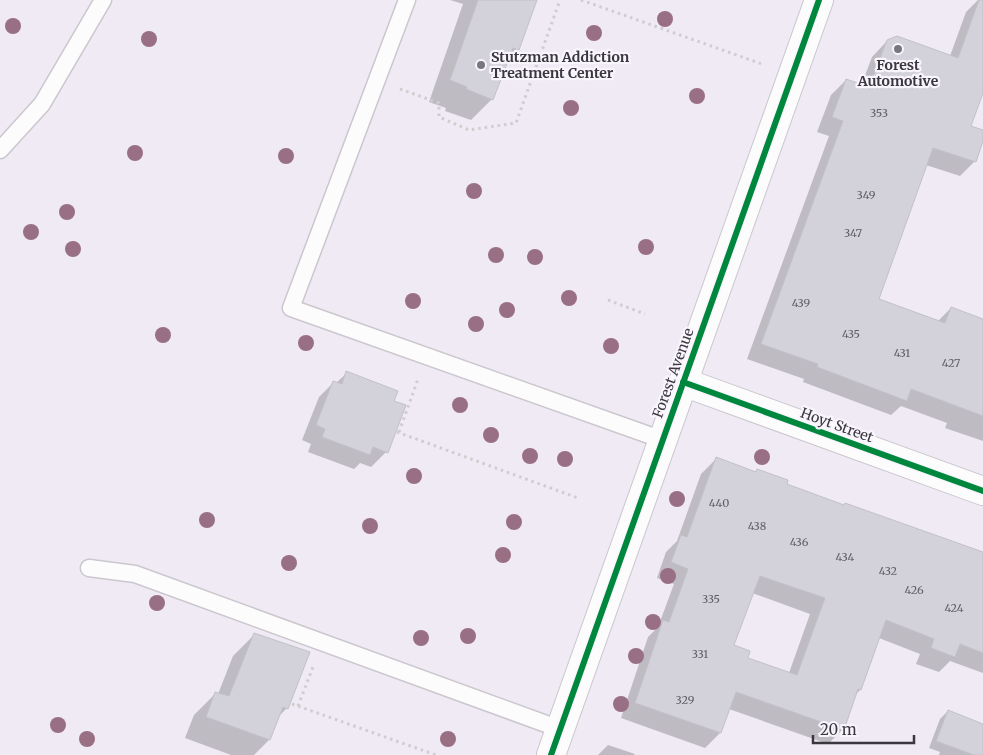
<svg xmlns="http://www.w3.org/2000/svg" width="983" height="755" viewBox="0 0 983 755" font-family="Merriweather,serif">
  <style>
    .shadow { fill: #0003; fill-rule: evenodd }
    .building { fill: #d3d1d9; stroke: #c2c1c8; fill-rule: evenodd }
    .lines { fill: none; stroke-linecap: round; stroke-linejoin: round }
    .service-casing { stroke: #cbc7ce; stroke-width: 19 }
    .minor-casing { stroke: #cbc7ce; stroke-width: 30 }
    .tertiary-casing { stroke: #cbc7ce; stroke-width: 30 }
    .path { stroke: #cecdcf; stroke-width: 3; stroke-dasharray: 2.5 4; stroke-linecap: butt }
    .service { stroke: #fdfcfd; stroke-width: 16 }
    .minor { stroke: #fdfcfd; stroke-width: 28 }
    .tertiary { stroke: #fdfcfd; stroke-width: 28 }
    .cycleway-casing { stroke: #f9f5fd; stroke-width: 9 }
    .cycleway { stroke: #00873e; stroke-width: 6 }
    .tree { fill: #996f83 }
    .poi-dot { fill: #7a767d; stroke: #f9f5fd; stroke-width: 2 }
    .labels { text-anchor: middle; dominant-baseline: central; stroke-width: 4.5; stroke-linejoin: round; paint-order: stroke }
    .number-label { font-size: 11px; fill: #615e65 }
    .poi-label { font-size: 14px; font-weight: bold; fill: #3b373e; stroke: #f9f5fd; text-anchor: start }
    .street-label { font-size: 14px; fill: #3b373e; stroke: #f9f5fd }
  </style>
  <rect width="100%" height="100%" fill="#efeaf3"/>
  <g class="shadow">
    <polygon points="450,0 536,0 518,49 507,60 492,99 471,120 445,111 446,108 429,102 463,4"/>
    <polygon points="978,0 983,0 983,89 969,127 983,131 983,138 975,161 960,176 926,165 877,299 937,322 951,308 983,320 983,441 945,428 947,423 901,406 891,415 803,382 804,379 747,359 829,136 817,132 831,95 846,80 861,86 872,57 887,41 950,56 966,12"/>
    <polygon points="347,373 393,401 386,452 371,467 360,463 354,469 308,452 311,444 302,440 319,397 334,382 336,383"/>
    <path d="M 716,459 L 844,506 L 983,554 L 983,673 L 950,661 L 939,672 L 916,664 L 920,654 L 879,638 L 860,690 L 855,695 L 843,729 L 828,744 L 729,709 L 720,733 L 705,748 L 621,718 L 648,637 L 658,627 L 674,584 L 657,578 L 666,552 L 677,541 L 701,474 ZM 752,593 L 810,614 L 789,673 L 746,658 L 732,646 Z"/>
    <polygon points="254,635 287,708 278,717 269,740 254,755 231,755 185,738 194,715 216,693 218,694 233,656"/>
    <polygon points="948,711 983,725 983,755 939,755 940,752 929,748 940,719"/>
    <polygon points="608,745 635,754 634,755 598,755"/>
  </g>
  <g class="building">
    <polygon points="478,0 537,0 519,50 513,48 493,100 466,89 467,87 450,80"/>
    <polygon points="979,0 983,0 983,93 971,126 983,130 983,141 976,162 933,148 879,299 945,323 951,307 983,319 983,416 911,389 907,401 817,367 818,364 761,344 843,121 832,117 846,79 869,87 887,40 897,36 958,58"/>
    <polygon points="346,371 398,391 394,401 406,405 388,453 373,447 370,455 322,437 325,429 316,425 333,381 342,384"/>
    <path d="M 716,457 L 756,472 L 757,469 L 788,480 L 787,484 L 844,505 L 845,503 L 983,552 L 983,653 L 960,644 L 955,657 L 931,648 L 934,639 L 886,620 L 861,690 L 858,689 L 844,730 L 736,692 L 721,733 L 635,703 L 663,620 L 669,622 L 688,569 L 671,562 L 681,535 L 687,537 ZM 760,576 L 825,598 L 797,675 L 748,658 L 750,651 L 734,645 Z"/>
    <polygon points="254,633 310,652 288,709 283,707 270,740 206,717 215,692 229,696"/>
    <polygon points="948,710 983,724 983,755 974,755 936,741"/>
  </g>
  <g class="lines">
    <defs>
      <g id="service">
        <polyline points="407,0 291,308 663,440"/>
        <polyline points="0,150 42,104 103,0"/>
        <polyline points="89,568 135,574 560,729"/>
      </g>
      <polyline id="minor" points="683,382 983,491"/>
      <polyline id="tertiary" points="551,755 819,0"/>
    </defs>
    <use href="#service" class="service-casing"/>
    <use href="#minor" class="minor-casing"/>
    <use href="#tertiary" class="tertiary-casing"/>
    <g class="path">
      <polyline points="581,0 762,64"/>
      <polyline points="400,89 439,103 439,117 469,130 516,123 560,0"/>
      <polyline points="608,300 645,314"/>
      <polyline points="397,432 578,498"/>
      <polyline points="399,432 418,379"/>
      <polyline points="292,704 436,755"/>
      <polyline points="298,706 313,667"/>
    </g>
    <use href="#service" class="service"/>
    <use href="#minor" class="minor"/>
    <use href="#tertiary" class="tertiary"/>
    <defs>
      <g id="cycleway">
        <polyline points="683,382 983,491"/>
        <polyline points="551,755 819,0"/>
      </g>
    </defs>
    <use href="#cycleway" class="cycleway-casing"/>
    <use href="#cycleway" class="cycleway"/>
  </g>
  <g class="tree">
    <circle cx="665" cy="19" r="8"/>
    <circle cx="13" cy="26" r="8"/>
    <circle cx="594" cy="33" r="8"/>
    <circle cx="149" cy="39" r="8"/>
    <circle cx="697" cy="96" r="8"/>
    <circle cx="571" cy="108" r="8"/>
    <circle cx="135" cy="153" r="8"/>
    <circle cx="286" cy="156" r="8"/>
    <circle cx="474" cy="191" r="8"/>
    <circle cx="67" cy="212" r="8"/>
    <circle cx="31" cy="232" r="8"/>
    <circle cx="646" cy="247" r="8"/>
    <circle cx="73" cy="249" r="8"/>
    <circle cx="496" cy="255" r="8"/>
    <circle cx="535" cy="257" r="8"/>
    <circle cx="569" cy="298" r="8"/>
    <circle cx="413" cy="301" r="8"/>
    <circle cx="507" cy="310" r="8"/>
    <circle cx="476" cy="324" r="8"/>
    <circle cx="163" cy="335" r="8"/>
    <circle cx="306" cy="343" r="8"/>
    <circle cx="611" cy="346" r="8"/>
    <circle cx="460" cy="405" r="8"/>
    <circle cx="491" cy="435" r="8"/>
    <circle cx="530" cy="456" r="8"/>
    <circle cx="762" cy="457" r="8"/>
    <circle cx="565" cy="459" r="8"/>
    <circle cx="414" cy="476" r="8"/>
    <circle cx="677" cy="499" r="8"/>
    <circle cx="207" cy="520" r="8"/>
    <circle cx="514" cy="522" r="8"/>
    <circle cx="370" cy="526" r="8"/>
    <circle cx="503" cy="555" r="8"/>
    <circle cx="289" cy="563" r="8"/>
    <circle cx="668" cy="576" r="8"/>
    <circle cx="157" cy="603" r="8"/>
    <circle cx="653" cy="622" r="8"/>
    <circle cx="468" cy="636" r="8"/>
    <circle cx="421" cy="638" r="8"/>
    <circle cx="636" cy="656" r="8"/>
    <circle cx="621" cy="704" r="8"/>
    <circle cx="58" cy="725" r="8"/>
    <circle cx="87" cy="739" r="8"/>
    <circle cx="448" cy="739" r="8"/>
  </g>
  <g class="poi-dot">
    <circle cx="898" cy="49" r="5"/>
    <circle cx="481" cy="65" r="5"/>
  </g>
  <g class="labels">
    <g class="number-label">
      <text x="879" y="113">353</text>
      <text x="866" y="195">349</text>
      <text x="853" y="233">347</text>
      <text x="801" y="303">439</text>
      <text x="851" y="334">435</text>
      <text x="902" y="353">431</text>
      <text x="951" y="363">427</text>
      <text x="719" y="503">440</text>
      <text x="757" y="526">438</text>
      <text x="799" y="542">436</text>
      <text x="845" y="557">434</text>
      <text x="888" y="571">432</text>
      <text x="914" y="590">426</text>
      <text x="711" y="599">335</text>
      <text x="954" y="608">424</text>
      <text x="700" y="654">331</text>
      <text x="685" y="700">329</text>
    </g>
    <g class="poi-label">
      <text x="491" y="57">Stutzman Addiction<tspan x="491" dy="16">Treatment Center</tspan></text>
      <text x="898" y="65" text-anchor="middle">Forest<tspan x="898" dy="16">Automotive</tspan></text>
    </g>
    <g class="street-label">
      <text transform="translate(673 373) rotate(-70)">Forest Avenue</text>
      <text transform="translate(837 425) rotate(20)">Hoyt Street</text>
    </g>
  </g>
  <path d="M813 735v8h101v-8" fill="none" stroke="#3b373e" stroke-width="2.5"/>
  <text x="820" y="735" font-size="15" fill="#3b373e" stroke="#f9f5fd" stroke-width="4" paint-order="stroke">20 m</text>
</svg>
